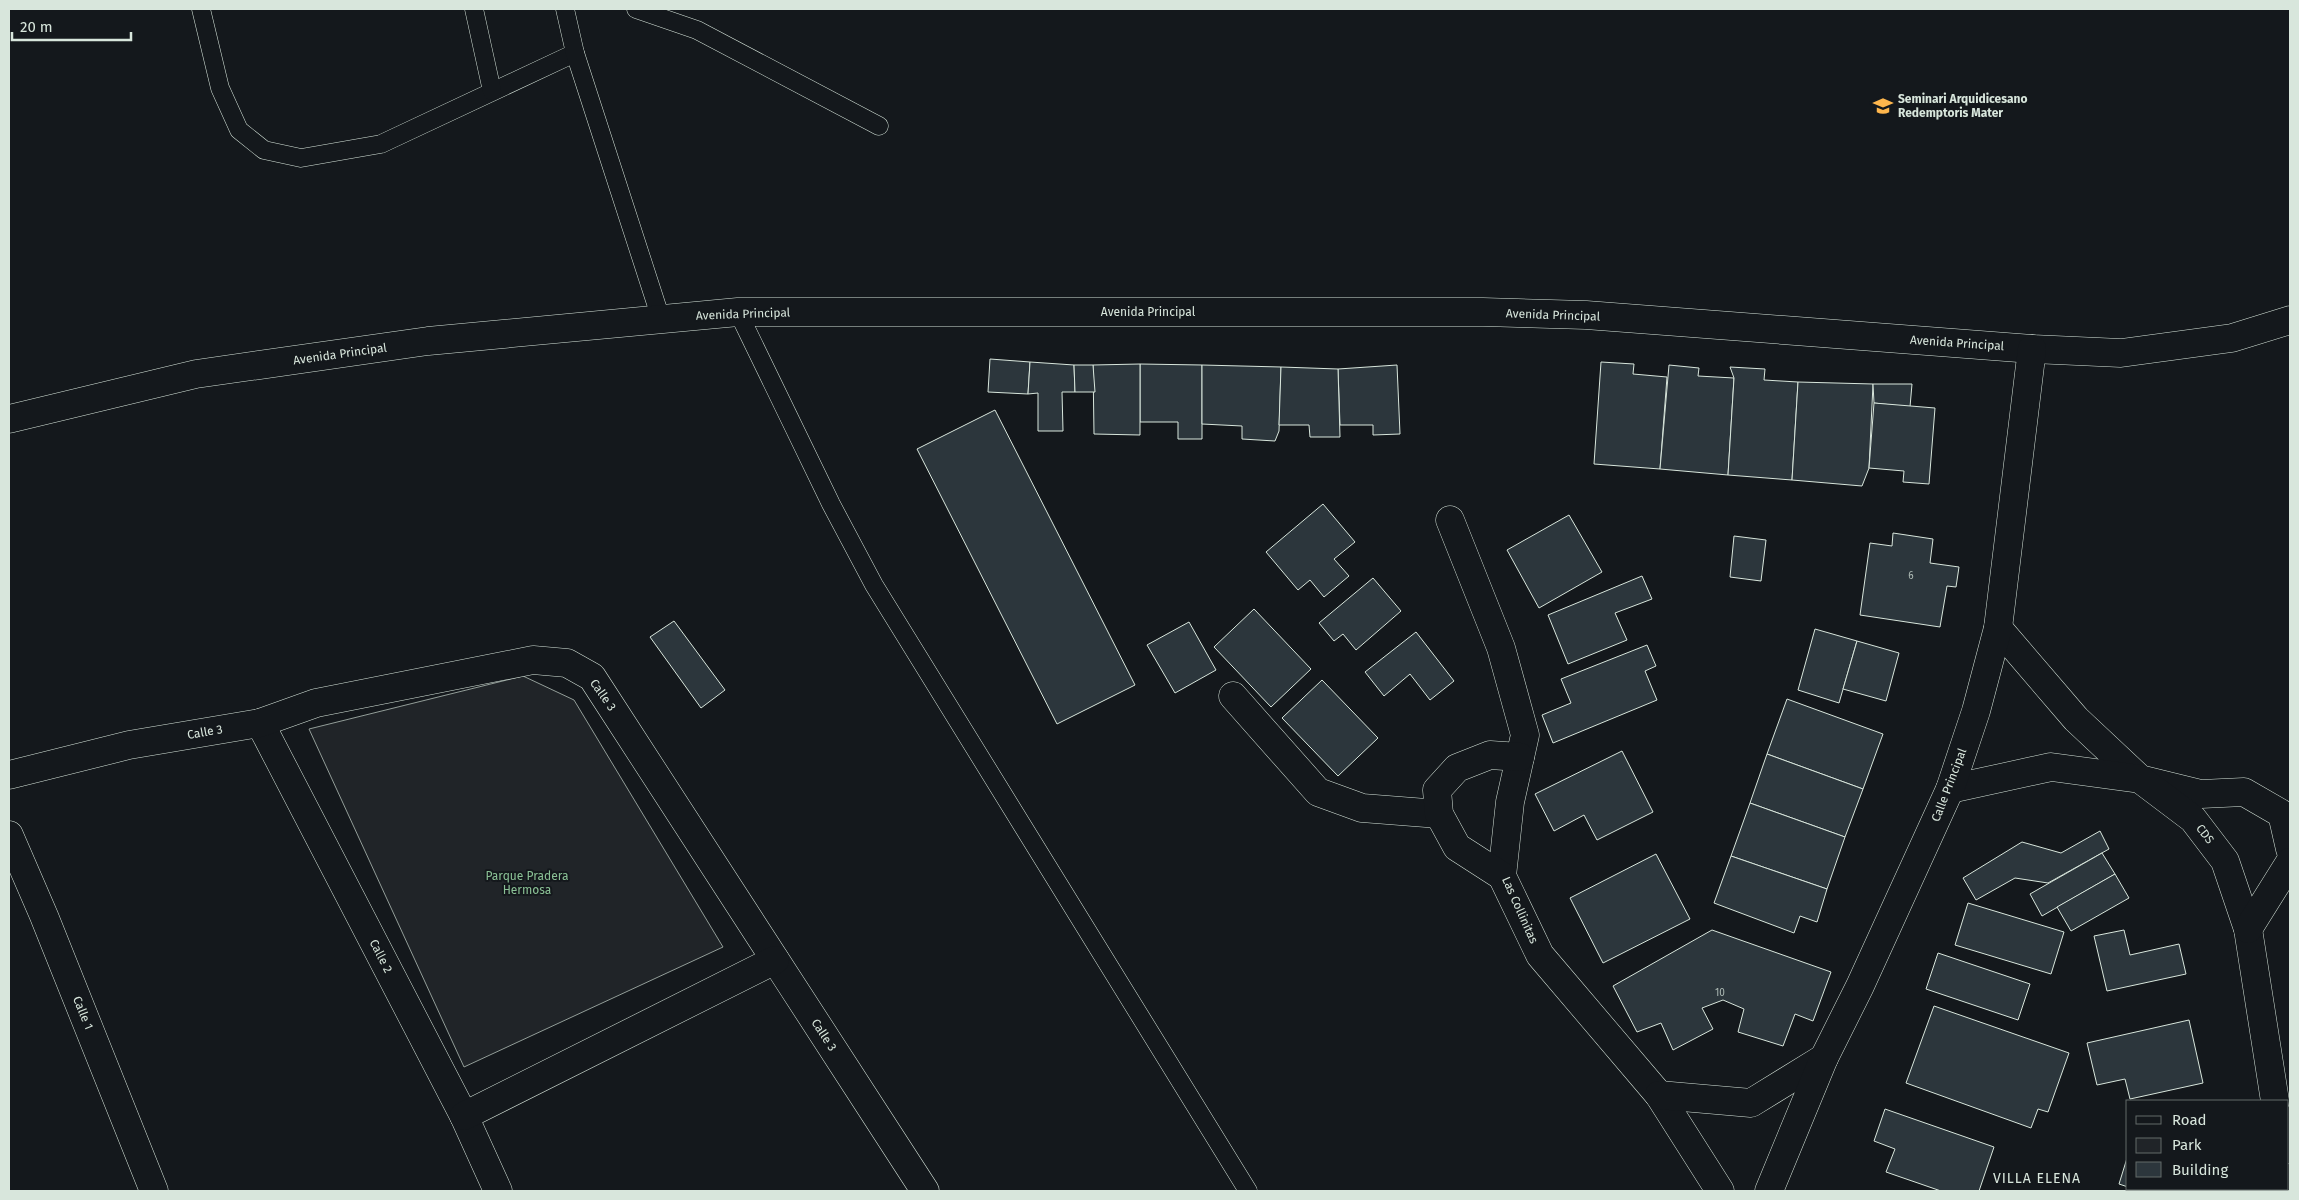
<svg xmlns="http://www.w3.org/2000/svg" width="2299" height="1200" viewBox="0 0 2299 1200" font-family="'Fira Sans',sans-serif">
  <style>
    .green { fill: #202428; stroke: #939e99 }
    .building { fill: #2c363c; stroke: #d8e6dc }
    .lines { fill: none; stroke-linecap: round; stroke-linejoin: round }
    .lane-casing { stroke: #d8e6dc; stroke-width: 19 }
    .street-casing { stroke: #d8e6dc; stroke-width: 29 }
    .lane { stroke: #14181c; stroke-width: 18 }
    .street { stroke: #14181c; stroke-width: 28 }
    .labels { text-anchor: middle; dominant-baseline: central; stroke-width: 4; stroke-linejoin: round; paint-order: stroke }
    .number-label { font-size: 10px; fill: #adbab4 }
    .poi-label { font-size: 12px; font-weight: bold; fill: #d8e6dc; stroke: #14181c; text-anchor: start }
    .street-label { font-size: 12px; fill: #d8e6dc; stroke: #14181c }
    .park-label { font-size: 12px; fill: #8ac095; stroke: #14181c }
    .neighbourhood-label { font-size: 14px; letter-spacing: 1px; fill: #d8e6dc; stroke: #14181c }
  </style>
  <rect width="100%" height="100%" fill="#14181c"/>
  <polygon class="green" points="523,676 574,700 723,947 464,1067 309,729"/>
  <g class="building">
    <polygon points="990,359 1030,362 1028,394 988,392"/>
    <polygon points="1030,362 1074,365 1075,392 1062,392 1063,431 1038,431 1038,393 1028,394"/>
    <polygon points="1601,362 1634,364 1633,374 1667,377 1660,469 1594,464"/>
    <polygon points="1140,364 1202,365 1202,439 1178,439 1178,422 1140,422"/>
    <polygon points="1140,364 1140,435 1094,434 1093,365"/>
    <polygon points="1074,365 1093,365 1095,392 1075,392"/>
    <polygon points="1202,365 1281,367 1279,431 1275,441 1242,439 1242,426 1202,424"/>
    <polygon points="1397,365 1400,434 1373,435 1373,425 1340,425 1338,369"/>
    <polygon points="1669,365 1699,368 1698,376 1734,378 1728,475 1660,469"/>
    <polygon points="1281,367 1338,369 1340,437 1310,437 1309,425 1279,425"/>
    <polygon points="1730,367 1765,369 1764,380 1798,382 1792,480 1728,475 1734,378"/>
    <polygon points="1798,382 1873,384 1869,468 1862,486 1792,480"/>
    <polygon points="1873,384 1912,384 1910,407 1874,403"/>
    <polygon points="1874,403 1935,408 1929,484 1903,482 1904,471 1869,468"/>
    <polygon points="995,410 1135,685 1057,724 917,449"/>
    <polygon points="1323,504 1355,542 1334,559 1349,576 1324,597 1310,580 1298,590 1266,552"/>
    <polygon points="1569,515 1602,572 1539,608 1507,550"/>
    <polygon points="1893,533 1933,539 1930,563 1959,567 1956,587 1947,586 1940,627 1860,615 1870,543 1892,546"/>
    <polygon points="1734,536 1766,540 1761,581 1730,577"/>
    <polygon points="1642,576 1652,599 1615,613 1627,640 1568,664 1548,615"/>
    <polygon points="1373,578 1401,611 1356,650 1343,634 1334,641 1319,623"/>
    <polygon points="1254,609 1311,669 1271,707 1214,647"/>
    <polygon points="674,621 725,690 701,708 650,637"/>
    <polygon points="1189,622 1216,670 1175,693 1147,645"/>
    <polygon points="1815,629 1857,641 1839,703 1798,690"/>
    <polygon points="1416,632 1454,681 1430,700 1410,674 1384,696 1365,672"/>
    <polygon points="1857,641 1899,653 1886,701 1843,689"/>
    <polygon points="1647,645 1656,666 1645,671 1657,700 1553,743 1542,715 1571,703 1561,679"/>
    <polygon points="1322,680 1378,738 1338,776 1282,718"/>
    <polygon points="1787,699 1883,734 1863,789 1767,754"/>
    <polygon points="1622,751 1653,812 1597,840 1584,815 1554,831 1535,794"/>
    <polygon points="1767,754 1863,789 1845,837 1750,803"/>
    <polygon points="1750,803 1845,837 1827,889 1731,856"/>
    <polygon points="2100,831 2109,849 2048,883 2015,878 1976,900 1963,878 2022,842 2061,853"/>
    <polygon points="2102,853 2115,874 2042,916 2030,894"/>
    <polygon points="1656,854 1690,919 1603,963 1570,898"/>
    <polygon points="1731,856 1827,889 1817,922 1800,916 1794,933 1714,903"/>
    <polygon points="2115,874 2129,898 2071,931 2057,907"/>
    <polygon points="1968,903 2064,932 2051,974 1955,945"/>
    <polygon points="1712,930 1831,972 1813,1021 1795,1014 1783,1046 1738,1032 1744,1009 1723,1000 1702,1008 1713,1029 1673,1050 1661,1023 1637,1032 1613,986"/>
    <polygon points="2124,930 2130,955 2179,944 2186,974 2107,991 2094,936"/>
    <polygon points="1938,953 2030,984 2018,1020 1926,989"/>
    <polygon points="1934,1006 2069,1053 2048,1112 2038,1109 2031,1128 1906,1083"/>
    <polygon points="2189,1020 2203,1083 2130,1099 2125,1079 2097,1085 2087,1043"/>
    <polygon points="1885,1109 1994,1147 1979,1191 1941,1191 1886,1172 1895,1149 1874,1141"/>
    <polygon points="2128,1155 2128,1187 2119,1184"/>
    <polygon points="2135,1189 2157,1189 2156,1191"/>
    <polygon points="2174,1189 2189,1189 2189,1191"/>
  </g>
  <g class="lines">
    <defs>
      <g id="lane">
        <polyline points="201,9 220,88 239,130 264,150 301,158 381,144 575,53"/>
        <polyline points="474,9 492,91"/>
        <polyline points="565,9 575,53 661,319"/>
        <polyline points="636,9 697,30 879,126"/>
        <polyline points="738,312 831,504 874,585 1248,1191"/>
      </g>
      <g id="street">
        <polyline points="9,419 196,374 428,341 738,312 1483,312 1586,315 2032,349 2121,353 2232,338 2290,320"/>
        <polyline points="1450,520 1501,648 1525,735 1510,802 1502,876 1540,955 1659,1095 1720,1191"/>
        <polyline points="1998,628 2076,719 2140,779 2201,794 2244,792 2282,814 2290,849"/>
        <polyline points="1233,696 1318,792 1362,808 1439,814"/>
        <polyline points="260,723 464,1116 498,1191"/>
        <polyline points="9,775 129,745 260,723 316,703 533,660 567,663 592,677 925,1191"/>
        <polyline points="1950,789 2051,767 2140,779 2193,819 2225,861 2248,929 2275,1101"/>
        <polyline points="9,835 44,916 154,1191"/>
        <polyline points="1502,876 1457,847 1439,814 1437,790 1457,768 1490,755 1520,757"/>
        <polyline points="2248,929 2290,862"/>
        <polyline points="1659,1095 1751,1103 1824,1058"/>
        <polyline points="464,1116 775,960"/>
        <polyline points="2288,1178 2290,1191"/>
        <polyline points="1769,1191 1824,1058 1860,986 1950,789 1976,711 1998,628 2032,349"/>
      </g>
    </defs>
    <use href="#lane" class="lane-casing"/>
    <use href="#street" class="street-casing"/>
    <use href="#lane" class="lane"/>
    <use href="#street" class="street"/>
  </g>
  <defs>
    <symbol id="school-bare" viewBox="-9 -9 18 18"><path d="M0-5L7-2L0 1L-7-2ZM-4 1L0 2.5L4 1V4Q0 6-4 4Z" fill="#ffb74d" stroke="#14181c" stroke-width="2.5" paint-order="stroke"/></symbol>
  </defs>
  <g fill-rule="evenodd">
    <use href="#school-bare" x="1869" y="92" width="28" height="28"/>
  </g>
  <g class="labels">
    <g class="number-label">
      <text x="1911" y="576">6</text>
      <text x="1720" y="993">10</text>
    </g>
    <g class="poi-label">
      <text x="1898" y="99">Seminari Arquidicesano<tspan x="1898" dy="14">Redemptoris Mater</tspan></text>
    </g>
    <g class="street-label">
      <text x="1148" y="312">Avenida Principal</text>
      <text transform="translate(743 314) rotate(-2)">Avenida Principal</text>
      <text transform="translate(1553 315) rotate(2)">Avenida Principal</text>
      <text transform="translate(1957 343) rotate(4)">Avenida Principal</text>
      <text transform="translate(340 354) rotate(-8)">Avenida Principal</text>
      <text transform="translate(603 695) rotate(55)">Calle 3</text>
      <text transform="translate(205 732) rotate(-10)">Calle 3</text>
      <text transform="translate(1949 785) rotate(-69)">Calle Principal</text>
      <text transform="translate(2205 834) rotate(52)">CDS</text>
      <text transform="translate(1520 910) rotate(66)">Las Collinitas</text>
      <text transform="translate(381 956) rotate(63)">Calle 2</text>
      <text transform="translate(83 1013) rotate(68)">Calle 1</text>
      <text transform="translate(824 1035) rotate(57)">Calle 3</text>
    </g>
    <g class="park-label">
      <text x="527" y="876">Parque Pradera<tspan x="527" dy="14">Hermosa</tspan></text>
    </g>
    <g class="neighbourhood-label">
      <text x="2037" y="1178">VILLA ELENA</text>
    </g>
  </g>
  <rect width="2299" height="1200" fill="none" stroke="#d8e6dc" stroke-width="20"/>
  <rect x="2126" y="1100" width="162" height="90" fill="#14181c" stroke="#626a69"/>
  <rect x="2136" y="1116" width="25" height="8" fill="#14181c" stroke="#626a69"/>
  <text x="2172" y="1125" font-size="15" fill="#d8e6dc">Road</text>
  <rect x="2136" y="1138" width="25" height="15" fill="#202428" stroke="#626a69"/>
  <text x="2172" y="1150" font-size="15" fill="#d8e6dc">Park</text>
  <rect x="2136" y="1162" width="25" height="15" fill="#2c363c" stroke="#626a69"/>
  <text x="2172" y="1175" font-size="15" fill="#d8e6dc">Building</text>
  <path d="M12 32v8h119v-8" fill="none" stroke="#d8e6dc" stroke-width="2.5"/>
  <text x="20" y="32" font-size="15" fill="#d8e6dc" stroke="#14181c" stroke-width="4" paint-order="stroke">20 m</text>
</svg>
